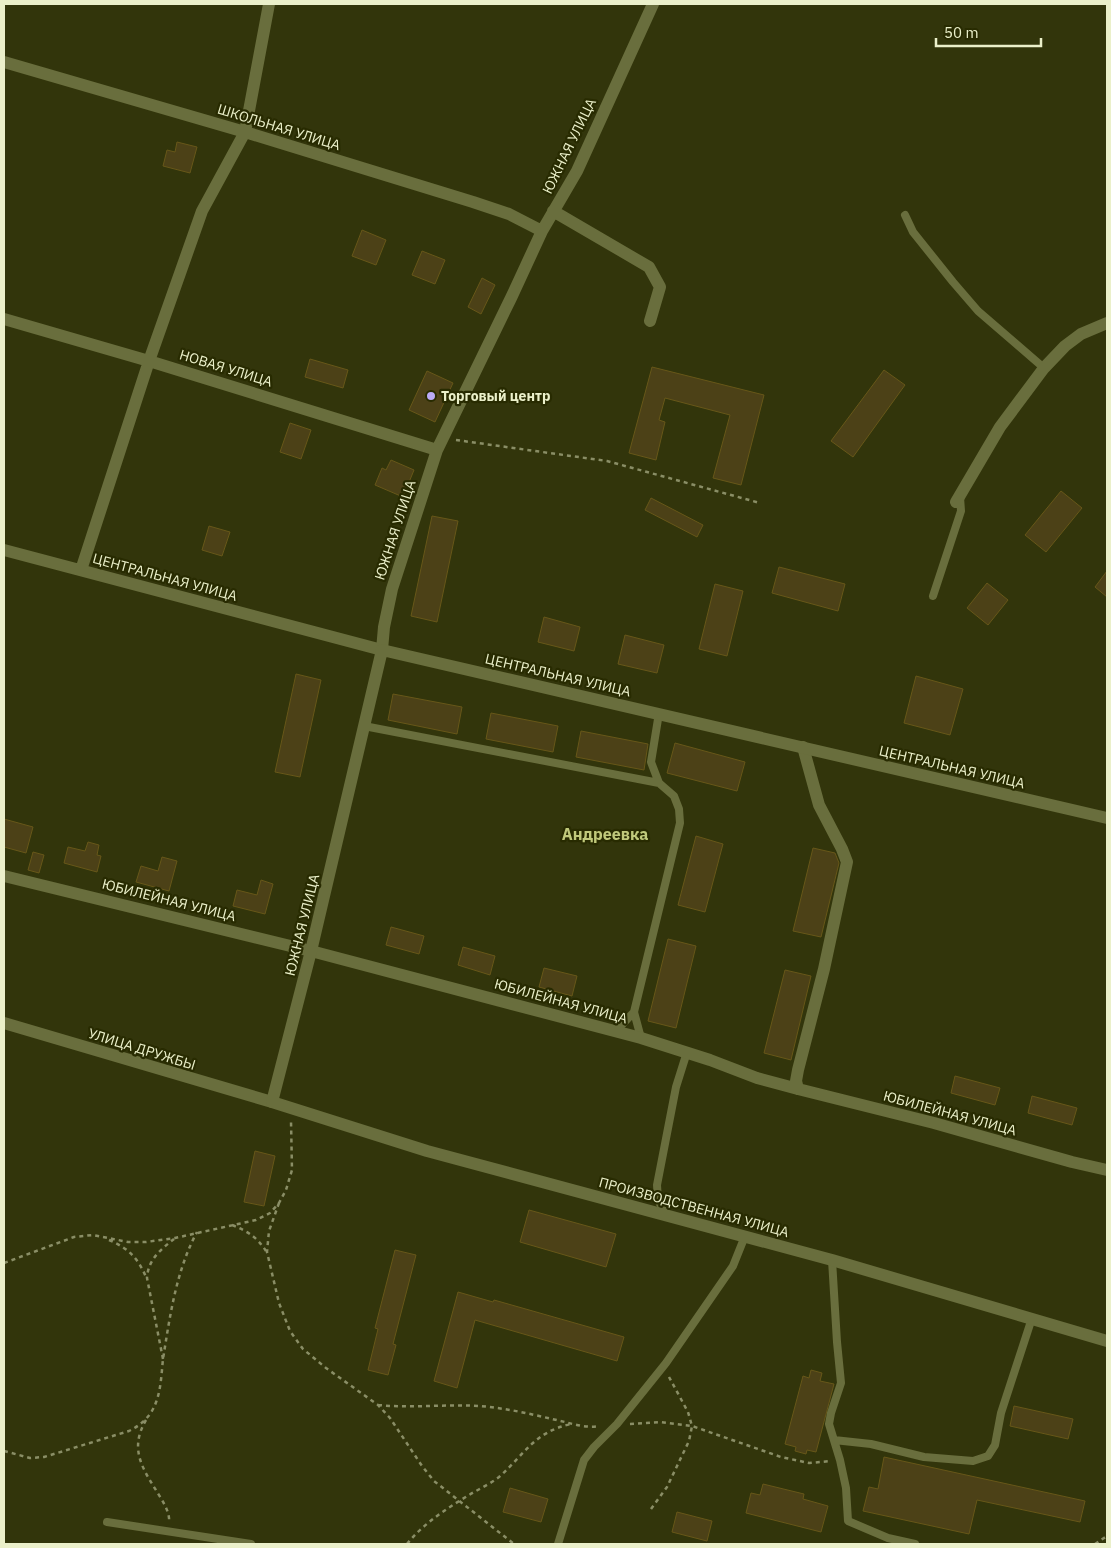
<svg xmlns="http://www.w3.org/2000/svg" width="1111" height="1548" viewBox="0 0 1111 1548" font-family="'IBM Plex Sans',sans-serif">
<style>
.building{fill:#4c4117;stroke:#675719}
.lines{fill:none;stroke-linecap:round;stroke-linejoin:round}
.path{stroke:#8a8e66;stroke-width:2.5;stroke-dasharray:4 4;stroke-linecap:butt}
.service{stroke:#696e3d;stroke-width:8}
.minor{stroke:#696e3d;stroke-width:12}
.tertiary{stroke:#696e3d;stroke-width:12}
.poi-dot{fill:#bbaaf6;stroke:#282b01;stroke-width:2}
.labels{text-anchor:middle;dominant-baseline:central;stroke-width:4.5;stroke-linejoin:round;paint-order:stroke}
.street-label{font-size:14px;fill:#ebf0ca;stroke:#282b01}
.poi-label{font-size:14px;font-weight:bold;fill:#ebf0ca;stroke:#282b01;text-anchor:start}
.quarter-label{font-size:16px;font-weight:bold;fill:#c0c97b;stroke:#282b01}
</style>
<rect width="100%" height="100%" fill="#32350b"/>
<!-- building -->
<path class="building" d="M177 142 197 147 190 173 163 166 167 150 175 152Z
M362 230 386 240 376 265 352 256Z
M422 251 445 260 435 284 412 275Z
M482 278 495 285 481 314 468 307Z
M310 359 348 370 343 388 305 377Z
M652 367 764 395 741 485 713 478 730 415 665 398 659 420 665 422 656 460 629 453Z
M884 370 905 385 853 457 831 441Z
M427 371 453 383 435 422 409 410Z
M290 423 311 430 301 459 280 452Z
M391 460 414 470 403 497 375 485 382 468 386 470Z
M1061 491 1082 508 1046 552 1025 535Z
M651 498 703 525 697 537 645 510Z
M432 516 458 521 437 622 411 616Z
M209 526 230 532 222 556 202 550Z
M779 567 845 584 838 611 772 593Z
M1107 571V597L1095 587Z
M987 583 1008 600 988 625 967 608Z
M715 584 743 591 727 656 699 649Z
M544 617 580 627 574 651 538 642Z
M625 635 664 645 657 673 618 664Z
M296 674 321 680 300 777 275 772Z
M916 676 963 689 950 735 904 723Z
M393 694 462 707 457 734 388 720Z
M491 713 558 726 553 752 486 739Z
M581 731 648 744 644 770 576 757Z
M675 743 745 762 737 791 667 773Z
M4 819 33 827 26 853 4 847Z
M696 836 723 844 705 912 678 905Z
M88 842 99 845 97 855 101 856 97 872 64 863 68 847 85 851Z
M813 848 835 853 839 863 821 937 793 931Z
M33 852 44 855 39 873 28 870Z
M162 857 177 861 169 891 136 882 141 866 158 871Z
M261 880 273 884 265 914 233 906 237 890 257 895Z
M391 927 424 936 419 954 386 945Z
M668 939 696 946 676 1028 648 1021Z
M463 947 495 956 490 975 458 965Z
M544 968 577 976 572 996 539 987Z
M785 970 811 976 791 1060 764 1053Z
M955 1076 1000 1088 995 1105 951 1093Z
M1032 1096 1077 1108 1072 1125 1028 1113Z
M255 1151 275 1156 264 1206 244 1202Z
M529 1210 616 1234 606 1267 520 1242Z
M395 1250 416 1255 393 1344 396 1345 388 1375 368 1370 378 1329 375 1328Z
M458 1292 493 1302 494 1300 624 1337 617 1361 475 1320 457 1388 434 1381Z
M811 1370 822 1373 820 1381 834 1384 816 1452 807 1450 806 1454 795 1451 796 1447 785 1444 803 1376 809 1378Z
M1014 1406 1073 1419 1068 1439 1010 1426Z
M884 1457 1085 1501 1080 1522 977 1500 969 1534 863 1511 869 1487 878 1489Z
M763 1484 804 1494 803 1499 828 1506 821 1532 746 1513 751 1493 760 1495Z
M510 1488 548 1499 541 1522 503 1512Z
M677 1512 712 1521 707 1541 672 1532Z"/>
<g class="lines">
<!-- path -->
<path class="path" d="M456 440 607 461 760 503
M279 1203 269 1231 267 1252 279 1303 290 1331 303 1349 326 1368 378 1405 390 1418 422 1466 434 1481 514 1544
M232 1225C247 1231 257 1237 266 1251
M109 1240C128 1248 138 1258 146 1277
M4 1263 74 1237 93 1235 128 1242H146L175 1238 256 1220 270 1213 279 1203 286 1190 292 1170 291 1121
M163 1359 147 1278C148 1260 160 1250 174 1239
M378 1405C418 1409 459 1402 497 1408 520 1411 543 1417 565 1422 576 1425 588 1428 599 1426
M146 1420C127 1452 146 1473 162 1500 166 1507 170 1515 169 1523
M630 1424 660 1422 692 1426 781 1457 809 1463 831 1461
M4 1451 30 1458 44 1457 129 1431C137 1427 144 1422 150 1414 161 1398 161 1378 163 1359 170 1316 176 1271 197 1232
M651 1509 667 1487 689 1441 692 1426 688 1412 669 1377
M407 1544C424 1523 446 1509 469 1495 479 1489 490 1484 499 1477 525 1454 534 1432 571 1424
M1095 1544 1107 1536"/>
<!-- service -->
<path class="service" d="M905 215 913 232 953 282 978 311 1044 368
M933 596 961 511 960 497
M364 726 659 783
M616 1031 634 1012
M641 1038 634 1012 680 823 679 809 674 796 659 783 651 762 659 713
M666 1216 658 1200 657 1185 676 1087 687 1052
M832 1260 837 1342 841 1383 831 1413 829 1424 840 1460 846 1488 848 1521 888 1538 915 1544
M834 1440 871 1444 924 1457 973 1461 988 1456 995 1445 1001 1413 1032 1318
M107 1522 251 1544
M558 1544 584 1460 594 1447 617 1424 666 1363 733 1266 745 1236"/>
<!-- minor -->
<path class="minor" d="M4 62 245 132 473 202 509 214 542 231
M553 211 649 267 660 287 650 321
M4 319 149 361 437 450
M956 502 1000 427 1044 368 1065 346 1081 334 1107 323
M4 550 382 650 384 627 392 589 437 450 511 298 542 231 577 171 653 4
M81 570 149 361 202 211 245 132 269 4
M4 876 311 951 641 1038 710 1060 757 1078 798 1089 934 1123 1072 1162 1107 1170
M4 1023 272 1102
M798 1089 796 1081 798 1070 824 969 847 862 842 849 819 805 803 747"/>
<!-- tertiary -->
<path class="tertiary" d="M1107 818 382 650 311 951 272 1102 427 1151 832 1260 1107 1341"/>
</g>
<!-- markers -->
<circle class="poi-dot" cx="431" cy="396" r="5"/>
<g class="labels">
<!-- street labels -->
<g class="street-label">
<text transform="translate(279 127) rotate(17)">ШКОЛЬНАЯ УЛИЦА</text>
<text transform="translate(569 146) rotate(-64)">ЮЖНАЯ УЛИЦА</text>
<text transform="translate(226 368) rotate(17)">НОВАЯ УЛИЦА</text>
<text transform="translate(395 530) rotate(-72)">ЮЖНАЯ УЛИЦА</text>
<text transform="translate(165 577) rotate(15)">ЦЕНТРАЛЬНАЯ УЛИЦА</text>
<text transform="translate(558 675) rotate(13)">ЦЕНТРАЛЬНАЯ УЛИЦА</text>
<text transform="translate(952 767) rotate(13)">ЦЕНТРАЛЬНАЯ УЛИЦА</text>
<text transform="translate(169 900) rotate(14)">ЮБИЛЕЙНАЯ УЛИЦА</text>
<text transform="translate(302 925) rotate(-76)">ЮЖНАЯ УЛИЦА</text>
<text transform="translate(561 1001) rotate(15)">ЮБИЛЕЙНАЯ УЛИЦА</text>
<text transform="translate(142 1049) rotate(17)">УЛИЦА ДРУЖБЫ</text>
<text transform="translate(950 1113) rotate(15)">ЮБИЛЕЙНАЯ УЛИЦА</text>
<text transform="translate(694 1207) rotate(15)">ПРОИЗВОДСТВЕННАЯ УЛИЦА</text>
</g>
<!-- poi labels -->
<g class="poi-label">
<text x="441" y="396">Торговый центр</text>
</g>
<!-- quarter labels -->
<g class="quarter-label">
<text x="605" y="834">Андреевка</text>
</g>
</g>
<!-- border -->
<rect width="1111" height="1548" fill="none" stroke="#ebf0ca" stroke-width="10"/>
<!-- scale -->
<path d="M936 38v8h105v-8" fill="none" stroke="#ebf0ca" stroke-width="2.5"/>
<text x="944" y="38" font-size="15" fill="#ebf0ca" stroke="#282b01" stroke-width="4" paint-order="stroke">50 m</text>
</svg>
